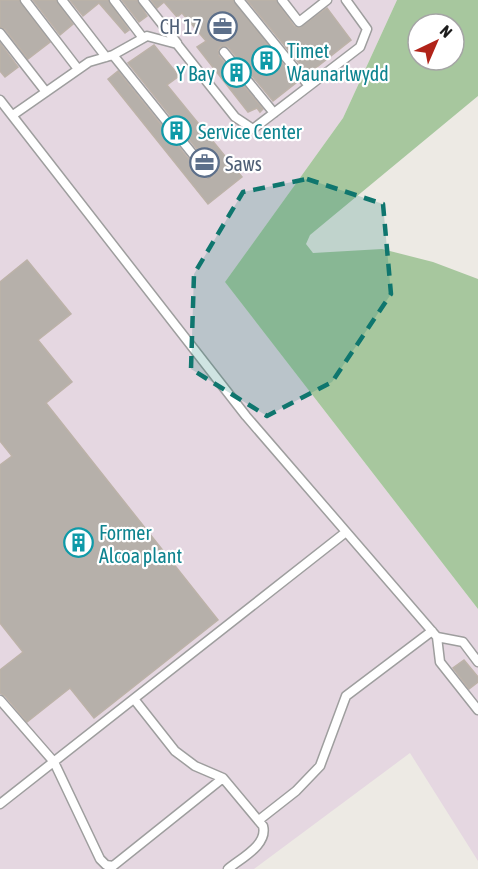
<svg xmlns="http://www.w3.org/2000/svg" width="478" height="869" viewBox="0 0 478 869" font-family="'Asap Condensed',sans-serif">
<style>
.industrial{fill:#e5d7e1}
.forest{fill:#a7c79e;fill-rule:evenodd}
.building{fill:#b6b0aa;stroke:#bcb2a8;stroke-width:1.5}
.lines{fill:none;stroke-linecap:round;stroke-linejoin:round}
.service-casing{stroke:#9e9e9e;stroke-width:11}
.service{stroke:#fff;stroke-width:8}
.marked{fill:#0f766e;fill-opacity:0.2;stroke:#0f766e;stroke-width:4.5;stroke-dasharray:12 8;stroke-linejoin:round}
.labels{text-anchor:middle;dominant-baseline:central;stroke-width:4.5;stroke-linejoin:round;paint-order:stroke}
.service-label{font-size:20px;fill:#4e5e75;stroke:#fff;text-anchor:end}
.culture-label{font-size:20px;fill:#0d838f;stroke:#fff;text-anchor:start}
</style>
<rect width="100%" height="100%" fill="#edeae4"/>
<!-- industrial -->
<path class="industrial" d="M0 0H397L343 118 225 282 478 609V861L410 753 254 869H0Z"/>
<!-- forest -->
<path class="forest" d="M397 0H478V96L310 235 306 244 313 253 382 249 433 262 478 279V609L225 282 343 118ZM418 24H454V60H418Z"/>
<!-- building -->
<path class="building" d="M0 0H19L50 42 28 59 5 29 0 27Z
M33 0H56L73 24 60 35Z
M70 0H108L129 30 125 33 99 3 83 16Z
M122 0H137L147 16 139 22Z
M151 0H233L297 82 273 101 229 48 226 46 220 47 218 50 219 56 263 109 260 112 257 108 248 112 197 47 206 41 182 13 177 17 164 2 157 8Z
M247 0H276L294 26 299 28 327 8 351 40 308 74Z
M0 43 18 67 5 77 0 71Z
M154 45 179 76 167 85 242 177 208 204 108 79 118 71 203 177 206 179 212 178 214 175 213 169 128 63Z
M27 260 71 314 38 340 72 382 46 403 218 620 94 718 70 688 27 722 5 696 0 693V670L23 652 0 623V465L12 456 0 441V282Z
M464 660 478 677V682L469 689 453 668Z"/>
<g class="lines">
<defs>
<path id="service" d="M25 0 78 69
M62 0 106 57
M114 0 143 38
M143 0 177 43
M239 0 309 86
M282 0 299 22 327 0
M0 33 46 92
M224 52 274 113
M113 55 208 173
M0 100 246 416 437 637
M13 115 89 62 113 55 147 36 177 44 235 117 253 129 360 47 367 29 346 0
M478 662 463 642 437 637 440 662 478 710
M134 699 175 751 195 766 223 778 263 826C268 845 241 858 228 869
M0 700 54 762 100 859 106 865 113 866 223 778
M0 804 346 532
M259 820 296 791 320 766 346 696 432 631"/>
</defs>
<!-- service casing -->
<use href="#service" class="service-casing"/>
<!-- service -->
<use href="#service" class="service"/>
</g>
<!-- marked area -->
<path class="marked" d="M307 179 383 204 391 294 332 382 267 416 191 369 194 274 243 192Z"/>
<!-- icons -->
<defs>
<symbol id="office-ring" viewBox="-11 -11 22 22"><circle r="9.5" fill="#fff" stroke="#5c6f8a" stroke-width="1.5"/><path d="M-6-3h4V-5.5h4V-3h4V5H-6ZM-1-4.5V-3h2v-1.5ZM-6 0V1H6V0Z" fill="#5c6f8a"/></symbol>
<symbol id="building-ring" viewBox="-11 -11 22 22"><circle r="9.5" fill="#fff" stroke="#0f9aa8" stroke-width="1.5"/><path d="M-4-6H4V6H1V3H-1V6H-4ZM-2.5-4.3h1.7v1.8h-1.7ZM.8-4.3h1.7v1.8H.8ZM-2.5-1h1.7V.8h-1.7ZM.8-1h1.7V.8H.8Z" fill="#0f9aa8"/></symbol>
</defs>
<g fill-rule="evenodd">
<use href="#office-ring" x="206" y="10" width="33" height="33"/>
<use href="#building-ring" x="250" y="44" width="33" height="33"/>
<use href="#building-ring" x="220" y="56" width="33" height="33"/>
<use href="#building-ring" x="160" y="114" width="33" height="33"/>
<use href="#office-ring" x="188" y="146" width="33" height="33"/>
<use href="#building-ring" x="62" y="526" width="33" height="33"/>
</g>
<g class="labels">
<!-- service labels -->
<g class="service-label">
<text x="202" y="26">CH 17</text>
<text x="225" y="163" text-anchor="start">Saws</text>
</g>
<!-- culture labels -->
<g class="culture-label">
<text x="287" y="50">Timet<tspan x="287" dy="23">Waunarlwydd</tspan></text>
<text x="215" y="73" text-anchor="end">Y Bay</text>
<text x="198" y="131">Service Center</text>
<text x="99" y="532">Former<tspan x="99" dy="23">Alcoa plant</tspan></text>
</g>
</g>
<!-- north arrow -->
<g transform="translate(436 42) rotate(44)"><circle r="28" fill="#ffffff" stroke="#a5a5a5" stroke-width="1.5"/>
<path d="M0-4.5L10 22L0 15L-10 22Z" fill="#b12319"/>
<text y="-9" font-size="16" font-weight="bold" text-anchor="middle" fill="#1d1d1d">N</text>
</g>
</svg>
